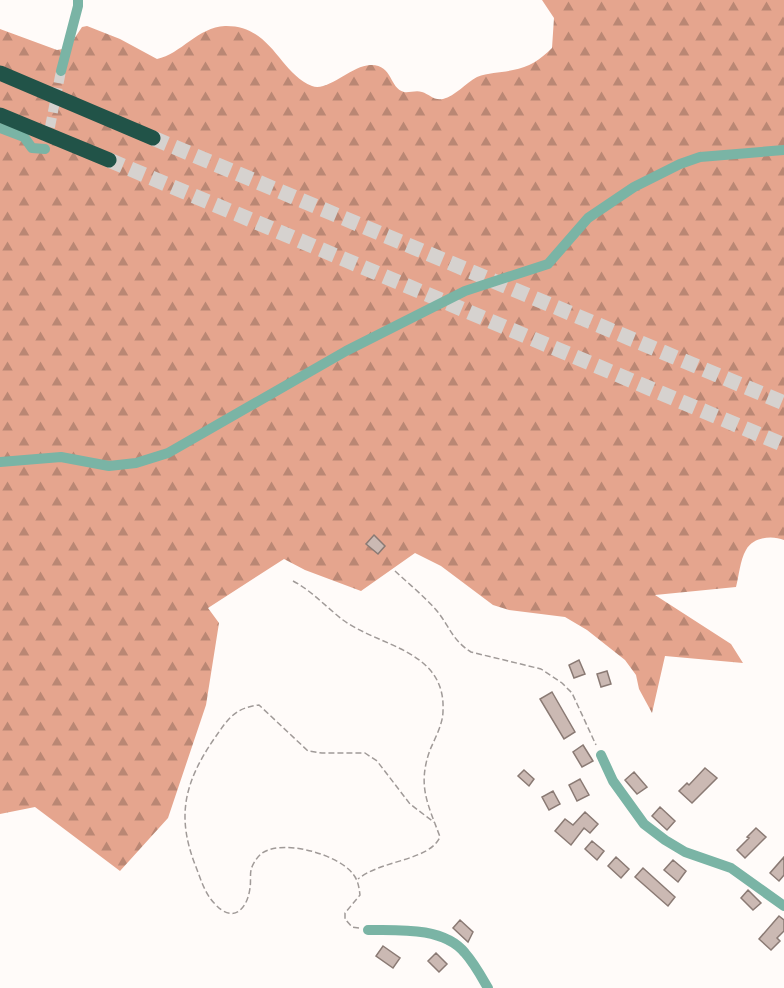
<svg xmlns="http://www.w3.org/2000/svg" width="784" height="988" viewBox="0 0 784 988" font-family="'IBM Plex Sans',sans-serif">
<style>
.forest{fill:url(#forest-firs)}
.building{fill:#cbb9b3;stroke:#8a7a74;stroke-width:1.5}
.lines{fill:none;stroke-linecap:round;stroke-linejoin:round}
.minor-tunnel{stroke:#d6d2cf;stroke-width:10;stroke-dasharray:10 5;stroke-linecap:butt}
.highway-tunnel{stroke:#d6d2cf;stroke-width:15;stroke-dasharray:15 8;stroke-linecap:butt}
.path{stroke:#a09a98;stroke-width:1.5;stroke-dasharray:6 3;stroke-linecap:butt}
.minor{stroke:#7ab4a5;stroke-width:10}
.highway{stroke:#215348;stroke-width:15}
</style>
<defs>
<pattern id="forest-firs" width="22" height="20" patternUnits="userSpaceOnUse" patternTransform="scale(1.5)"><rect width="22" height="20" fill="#e5a58e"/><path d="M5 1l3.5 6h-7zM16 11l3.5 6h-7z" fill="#ba8774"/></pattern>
</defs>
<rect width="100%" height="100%" fill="#fffbf9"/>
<!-- forest -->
<path class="forest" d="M542 0H784V540C772 535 753 537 746 550 740 560 739 576 736 587L655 595 731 644 743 663 665 656 652 713 639 689 636 675 625 660 587 630 565 617 509 610 493 605 441 566 415 553 361 591 305 570 284 559 208 608 219 623 206 705 168 818 120 871 35 807 0 814V29L57 50 68 48 82 27 87 26 120 39 157 59C181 54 198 27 225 26 272 25 279 73 312 86 328 92 351 66 370 65 393 64 389 88 404 92 409 93 416 90 422 92 429 94 434 101 443 99 455 96 466 83 477 77 489 72 501 73 513 70 529 67 540 60 552 48L554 18Z"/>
<!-- building -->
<path class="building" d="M374 535 385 546 378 554 366 544Z
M579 660 585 674 574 678 569 665Z
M607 671 611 684 601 687 597 674Z
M552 692 575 732 564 739 540 699Z
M583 745 593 761 582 767 573 752Z
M705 768 717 778 692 803 679 791 687 783 689 785Z
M524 770 534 779 529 786 518 776Z
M634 772 647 787 637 794 625 780Z
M580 779 589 795 577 801 569 785Z
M553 791 560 804 549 810 542 797Z
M660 807 675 821 667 830 652 816Z
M585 812 598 824 590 833 584 828 571 845 555 831 565 819 573 825Z
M756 828 766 837 745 858 737 850 749 838 747 837Z
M592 841 604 851 597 860 585 849Z
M616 857 629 869 621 878 608 866Z
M784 857V875L779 881 770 873Z
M673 860 686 871 678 882 664 870Z
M643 868 675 897 668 906 635 877Z
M748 890 761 903 753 910 741 898Z
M779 916 784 920V931L777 938 780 941 771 950 759 939Z
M460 920 473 932 468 942 453 928Z
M383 946 400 958 393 968 376 956Z
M436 953 447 964 439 972 428 961Z"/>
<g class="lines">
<!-- minor-tunnel -->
<path class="minor-tunnel" d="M47 142 61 71"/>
<!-- highway-tunnel -->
<path class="highway-tunnel" d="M153 138 784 403
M109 160 784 445"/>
<!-- path -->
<path class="path" d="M395 571C409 584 425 597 437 611 450 627 452 640 471 652L541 669 562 683 572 693 596 745
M293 581C312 591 326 607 343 620 380 647 446 650 443 711 443 724 435 738 430 750 417 786 428 804 440 837 429 861 381 860 358 879
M359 928 352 927 345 919V913L360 895C359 887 358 880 353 874 338 854 281 838 261 854 257 857 252 865 251 870 250 875 251 882 250 888 247 911 232 923 215 904 205 894 201 880 196 867 176 817 184 783 214 739 228 719 234 708 259 705L308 751 322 753H365L377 761 410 804 435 823"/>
<!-- minor -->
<path class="minor" d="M61 71 78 6V0
M0 128 24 137 32 148 45 149
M0 462 61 457 109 466 136 463 168 453 346 351 465 291 548 264 588 218 634 187 680 164 700 157 784 150
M601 755 613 781 644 824 665 840 685 852 731 868 784 906
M368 930C399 930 444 927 465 953 474 963 481 976 488 988"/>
<!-- highway -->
<path class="highway" d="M0 73 153 138
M0 115 109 160"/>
</g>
</svg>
